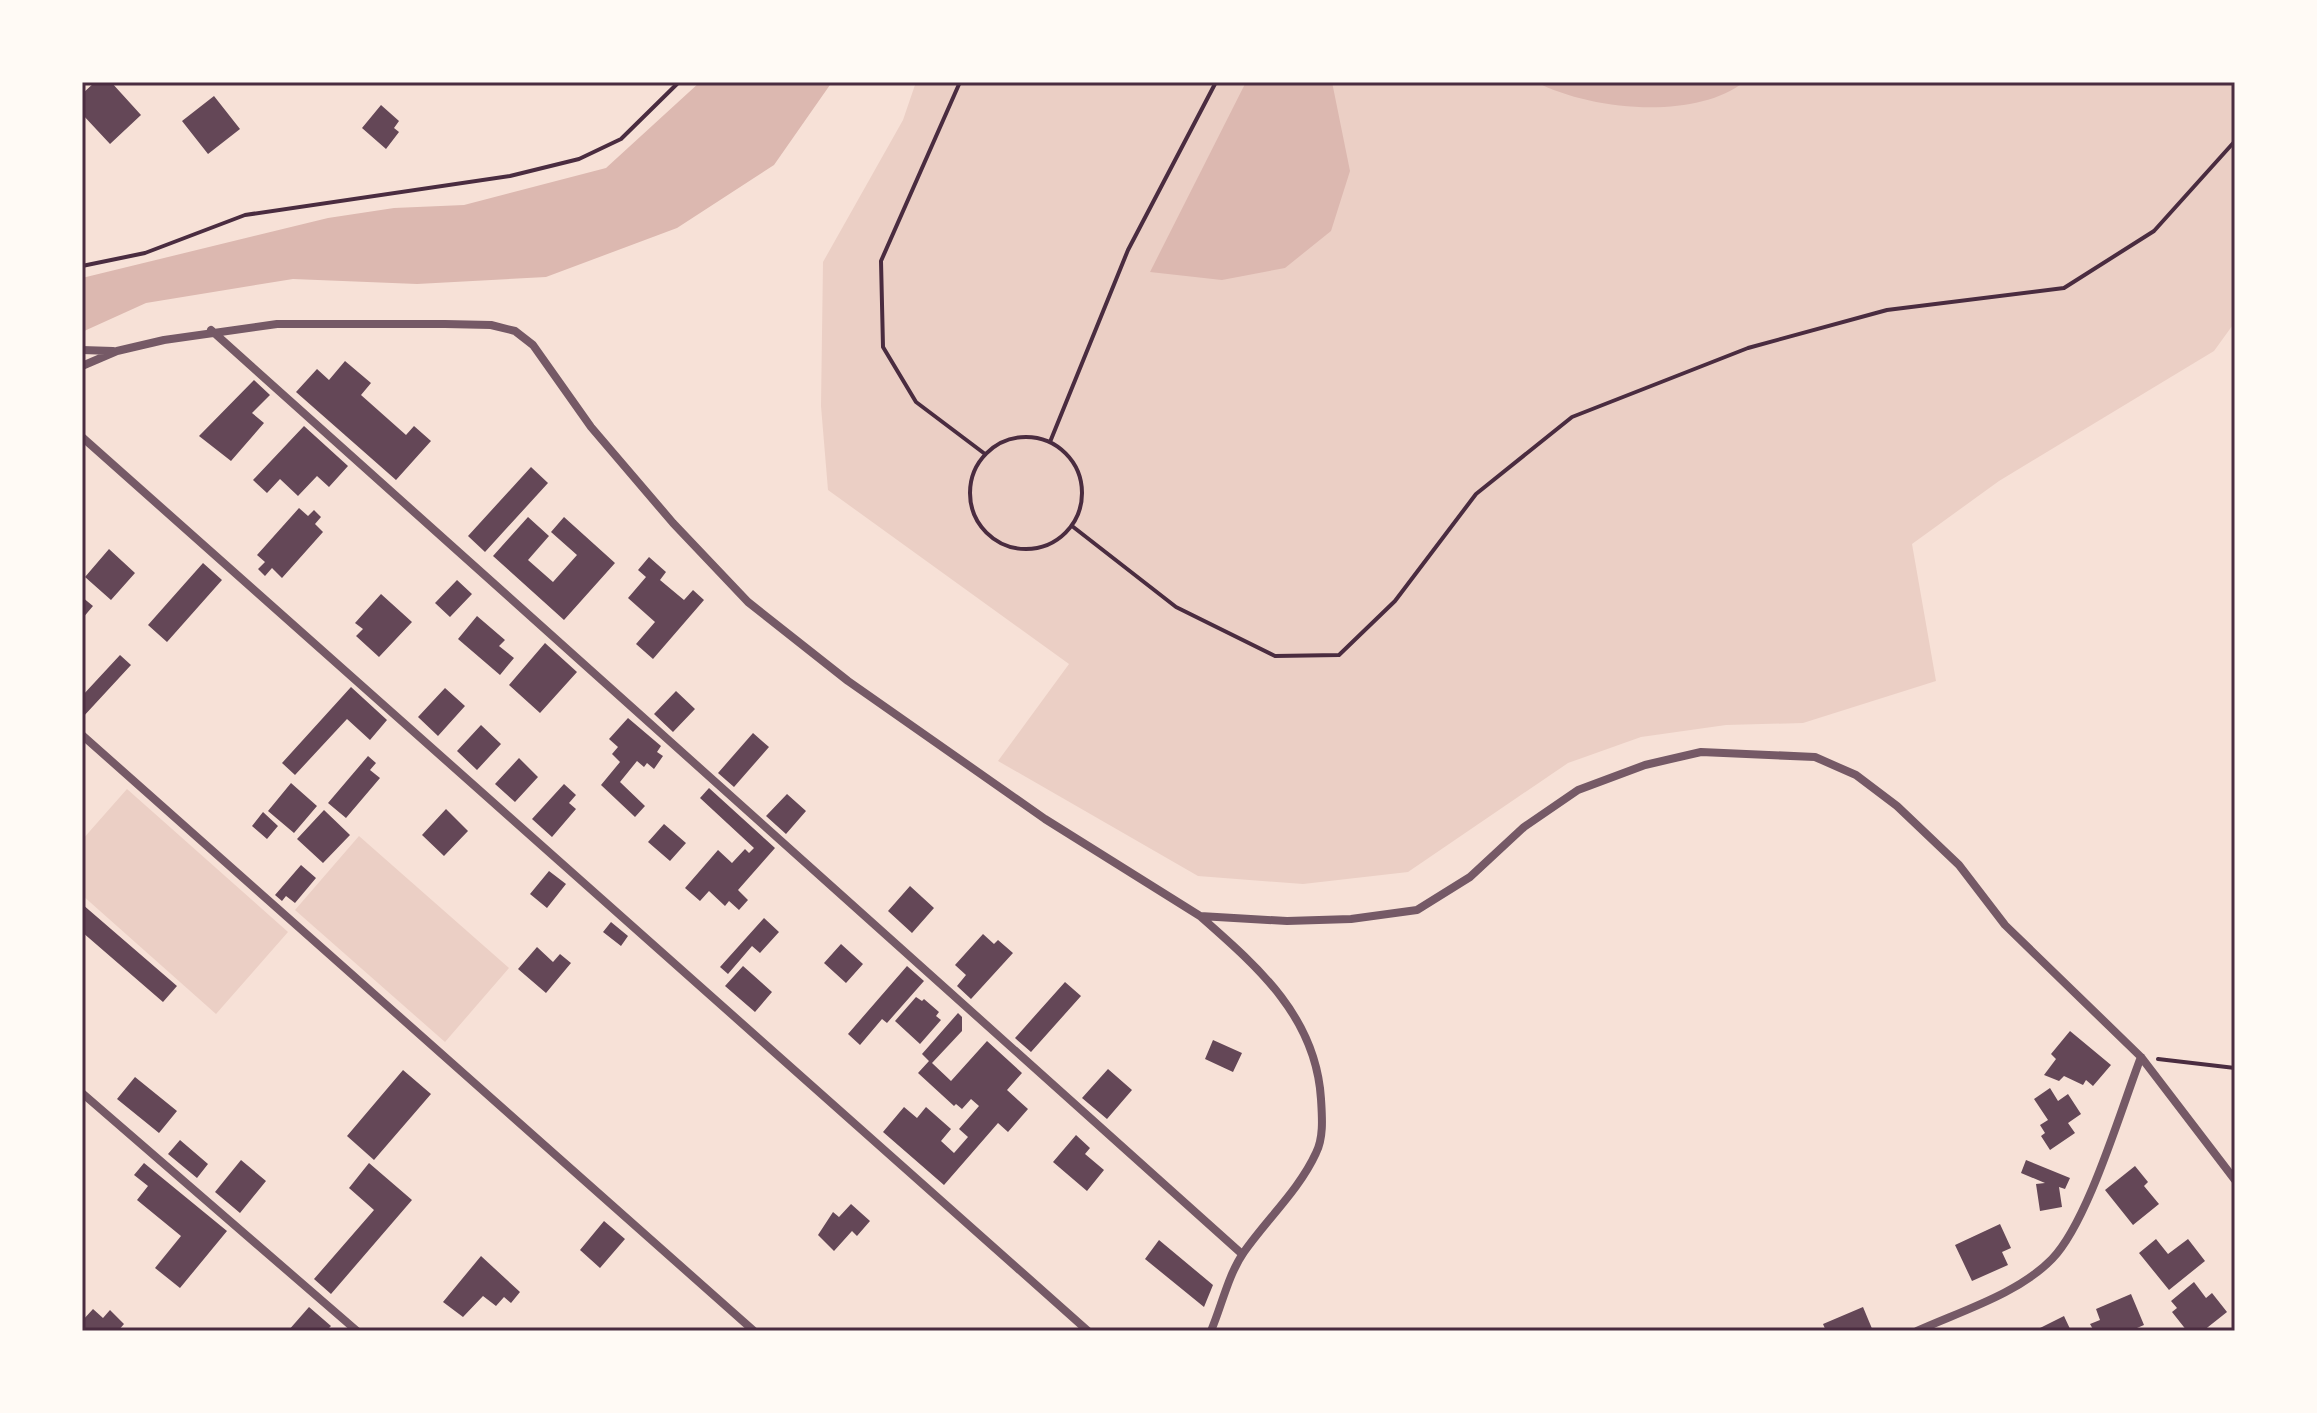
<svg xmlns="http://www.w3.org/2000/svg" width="2317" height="1413" viewBox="0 0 2317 1413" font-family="Manrope,sans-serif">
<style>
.green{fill:#ebcfc5}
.water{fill:#dcb8b0}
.building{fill:#644757}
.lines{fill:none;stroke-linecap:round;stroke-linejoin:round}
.path{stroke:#4a2c40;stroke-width:4}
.minor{stroke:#755966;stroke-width:8}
.neatline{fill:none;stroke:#4a2c40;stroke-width:3}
</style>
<rect width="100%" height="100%" fill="#f7e1d7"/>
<!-- green -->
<path class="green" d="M916 82H2235V322L2214 351 1999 481 1912 544 1936 681 1803 723 1726 725 1641 737 1568 763 1408 872 1303 884 1198 876 998 761 1069 664 828 490 821 406 823 262 903 120Z
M127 789 288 932 216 1014 82 895V840Z
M359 836 509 968 445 1042 295 910Z"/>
<!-- water -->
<path class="water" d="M700 82H832L774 165 677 228 546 277 417 284 293 279 146 303 82 332V278L328 218 394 208 464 205 606 168Z
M1246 82H1332L1350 171 1331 231 1285 268 1222 280 1150 272Z
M1536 82H1744C1694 121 1590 110 1536 82Z"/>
<!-- building -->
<path class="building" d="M95 82H111L141 115 110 144 82 114V94Z
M214 96 240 129 208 154 182 121Z
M381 105 399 121 394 128 399 132 386 149 362 128Z
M345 361 371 383 361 395 406 435 414 426 431 441 396 480 296 392 317 369 329 380Z
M254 380 270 395 252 413 264 423 231 461 199 436Z
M304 426 348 466 329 487 317 476 298 496 280 479 267 493 253 480Z
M531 467 548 483 485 552 468 536Z
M299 508 308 516 314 510 321 517 315 524 323 532 282 578 272 568 265 576 258 569 265 562 257 555Z
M528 517 549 536 528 560 553 582 577 555 551 532 564 517 615 563 564 620 493 556Z
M109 549 135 573 111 600 85 577Z
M649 557 666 572 660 580 684 600 693 590 704 600 653 659 636 644 655 622 628 598 646 577 638 570Z
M203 563 222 580 167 642 148 625Z
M457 580 472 594 450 617 435 603Z
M381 594 412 622 379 657 356 636 363 629 355 623Z
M82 597 93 606 82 619Z
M477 616 505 640 499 646 514 658 500 675 458 639Z
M545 643 577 672 540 713 509 685Z
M120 655 131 665 82 718V696Z
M351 687 387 720 370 740 347 719 295 775 282 763Z
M445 688 465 706 438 736 418 717Z
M676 691 695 709 673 732 654 714Z
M628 718 661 746 657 752 663 756 654 769 647 763 644 767 637 761 620 782 645 806 635 817 601 785 620 762 612 754 618 747 609 739Z
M481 725 501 744 477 770 457 751Z
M753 733 769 747 734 787 718 773Z
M368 756 376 763 370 770 380 778 346 818 328 803Z
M519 758 538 777 515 802 495 784Z
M291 783 317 806 294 833 268 811Z
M564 784 576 795 569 803 576 809 552 837 532 819Z
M709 788 775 848 738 890 748 900 739 910 729 901 725 906 709 891 700 901 685 888 718 850 732 863 745 849 749 853 754 848 700 798Z
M787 794 806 811 786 834 766 816Z
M446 809 468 831 444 856 422 835Z
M324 810 350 835 323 863 297 839Z
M263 812 278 826 267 839 252 826Z
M664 824 686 843 670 861 648 842Z
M301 865 316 878 295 903 286 896 282 901 275 895Z
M549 871 566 884 547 908 530 894Z
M910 886 934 908 912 933 888 911Z
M82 904 177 986 163 1002 82 932Z
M764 918 779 932 760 953 752 946 728 974 720 967Z
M611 922 628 936 621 946 603 932Z
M983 934 994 944 998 940 1013 953 971 999 957 986 966 975 955 965Z
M841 944 863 964 846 983 824 963Z
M537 947 553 962 560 954 571 963 546 993 518 969Z
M743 966 772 992 755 1012 725 986Z
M907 966 924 981 887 1023 882 1019 860 1045 848 1034Z
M1065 982 1081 996 1031 1052 1015 1038Z
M916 997 922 1001 924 999 939 1012 936 1016 941 1020 920 1044 895 1021Z
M958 1013 962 1017V1031L932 1063 951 1081 987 1041 1022 1073 1007 1090 1028 1109 1008 1132 998 1123 944 1185 883 1132 904 1107 917 1118 926 1107 951 1129 941 1141 954 1153 968 1137 959 1129 979 1106 971 1099 962 1109 956 1104 954 1106 918 1073 929 1061 922 1054Z
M2070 1031 2111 1065 2093 1086 2086 1080 2083 1085 2064 1076 2059 1081 2044 1075 2056 1059 2051 1054Z
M1213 1040 1242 1053 1233 1072 1205 1059Z
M1108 1069 1132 1090 1107 1119 1082 1098Z
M403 1070 431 1094 374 1160 347 1136Z
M135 1077 177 1111 159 1133 117 1099Z
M2050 1088 2058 1101 2068 1094 2081 1114 2068 1123 2075 1133 2050 1150 2041 1136 2045 1133 2040 1125 2048 1120 2034 1099Z
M1076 1135 1090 1148 1085 1154 1104 1170 1087 1191 1053 1162Z
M180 1140 208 1164 197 1178 168 1154Z
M241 1160 266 1181 240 1213 215 1192Z
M2026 1160 2070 1178 2065 1189 2059 1187 2062 1207 2040 1211 2036 1184 2045 1183 2021 1173Z
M144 1163 227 1231 180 1288 155 1268 181 1236 137 1200 148 1186 134 1175Z
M369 1163 412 1200 331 1294 314 1279 374 1210 349 1188Z
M2135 1166 2148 1182 2144 1186 2159 1204 2133 1225 2105 1190Z
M851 1204 870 1221 857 1236 852 1231 834 1251 818 1235 833 1212 839 1217Z
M604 1221 625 1239 600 1268 580 1250Z
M2000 1224 2011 1248 2002 1252 2008 1265 1972 1281 1955 1245Z
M2156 1239 2168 1254 2188 1239 2205 1261 2169 1290 2139 1253Z
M1159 1240 1213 1285 1204 1307 1145 1259Z
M481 1256 520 1292 511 1303 504 1297 496 1306 483 1296 463 1317 443 1302Z
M2194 1282 2206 1298 2212 1293 2227 1312 2203 1331H2187L2172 1312 2177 1308 2171 1301Z
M2131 1294 2144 1325 2130 1331H2094L2090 1324 2100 1320 2096 1309Z
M309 1307 331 1326 326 1331H288Z
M1863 1307 1873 1331H1826L1823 1324Z
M93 1309 103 1318 110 1310 124 1324 118 1331H82V1321Z
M2064 1316 2071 1331H2034Z"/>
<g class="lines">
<!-- path -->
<path class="path" d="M960 82 881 261 883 347 916 402 985 454
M82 266 145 253 245 215 510 176 579 159 621 139 679 82
M970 493a56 56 0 1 1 112 0a56 56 0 1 1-112 0Z
M1050 442 1128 250 1216 82
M1072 526 1176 607 1275 656 1339 655 1395 601 1476 494 1572 417 1748 348 1887 310 2064 288 2154 231 2235 141
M2158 1059 2235 1068"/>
<!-- minor -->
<path class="minor" d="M211 330 1242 1254
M82 350 113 351
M82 366 117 351 164 340 277 324H445L491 325 515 331 533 345 591 427 673 523 748 602 848 681 1045 819 1200 916 1287 921 1351 919 1417 910 1470 877 1524 827 1578 790 1645 765 1701 752 1815 757 1856 775 1897 806 1959 865 2005 925 2141 1057 2235 1180
M82 437 1088 1331
M82 735 754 1331
M1200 916C1258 967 1316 1017 1321 1099 1322 1116 1324 1137 1316 1153 1299 1190 1267 1219 1244 1252 1228 1275 1222 1305 1211 1331
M82 1093 357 1331
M1917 1331C1961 1311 2018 1294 2052 1259 2088 1222 2121 1109 2141 1057"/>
</g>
<!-- border -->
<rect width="2317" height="1413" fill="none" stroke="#fffaf5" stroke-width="168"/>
<rect x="84" y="84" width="2149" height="1245" class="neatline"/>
</svg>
